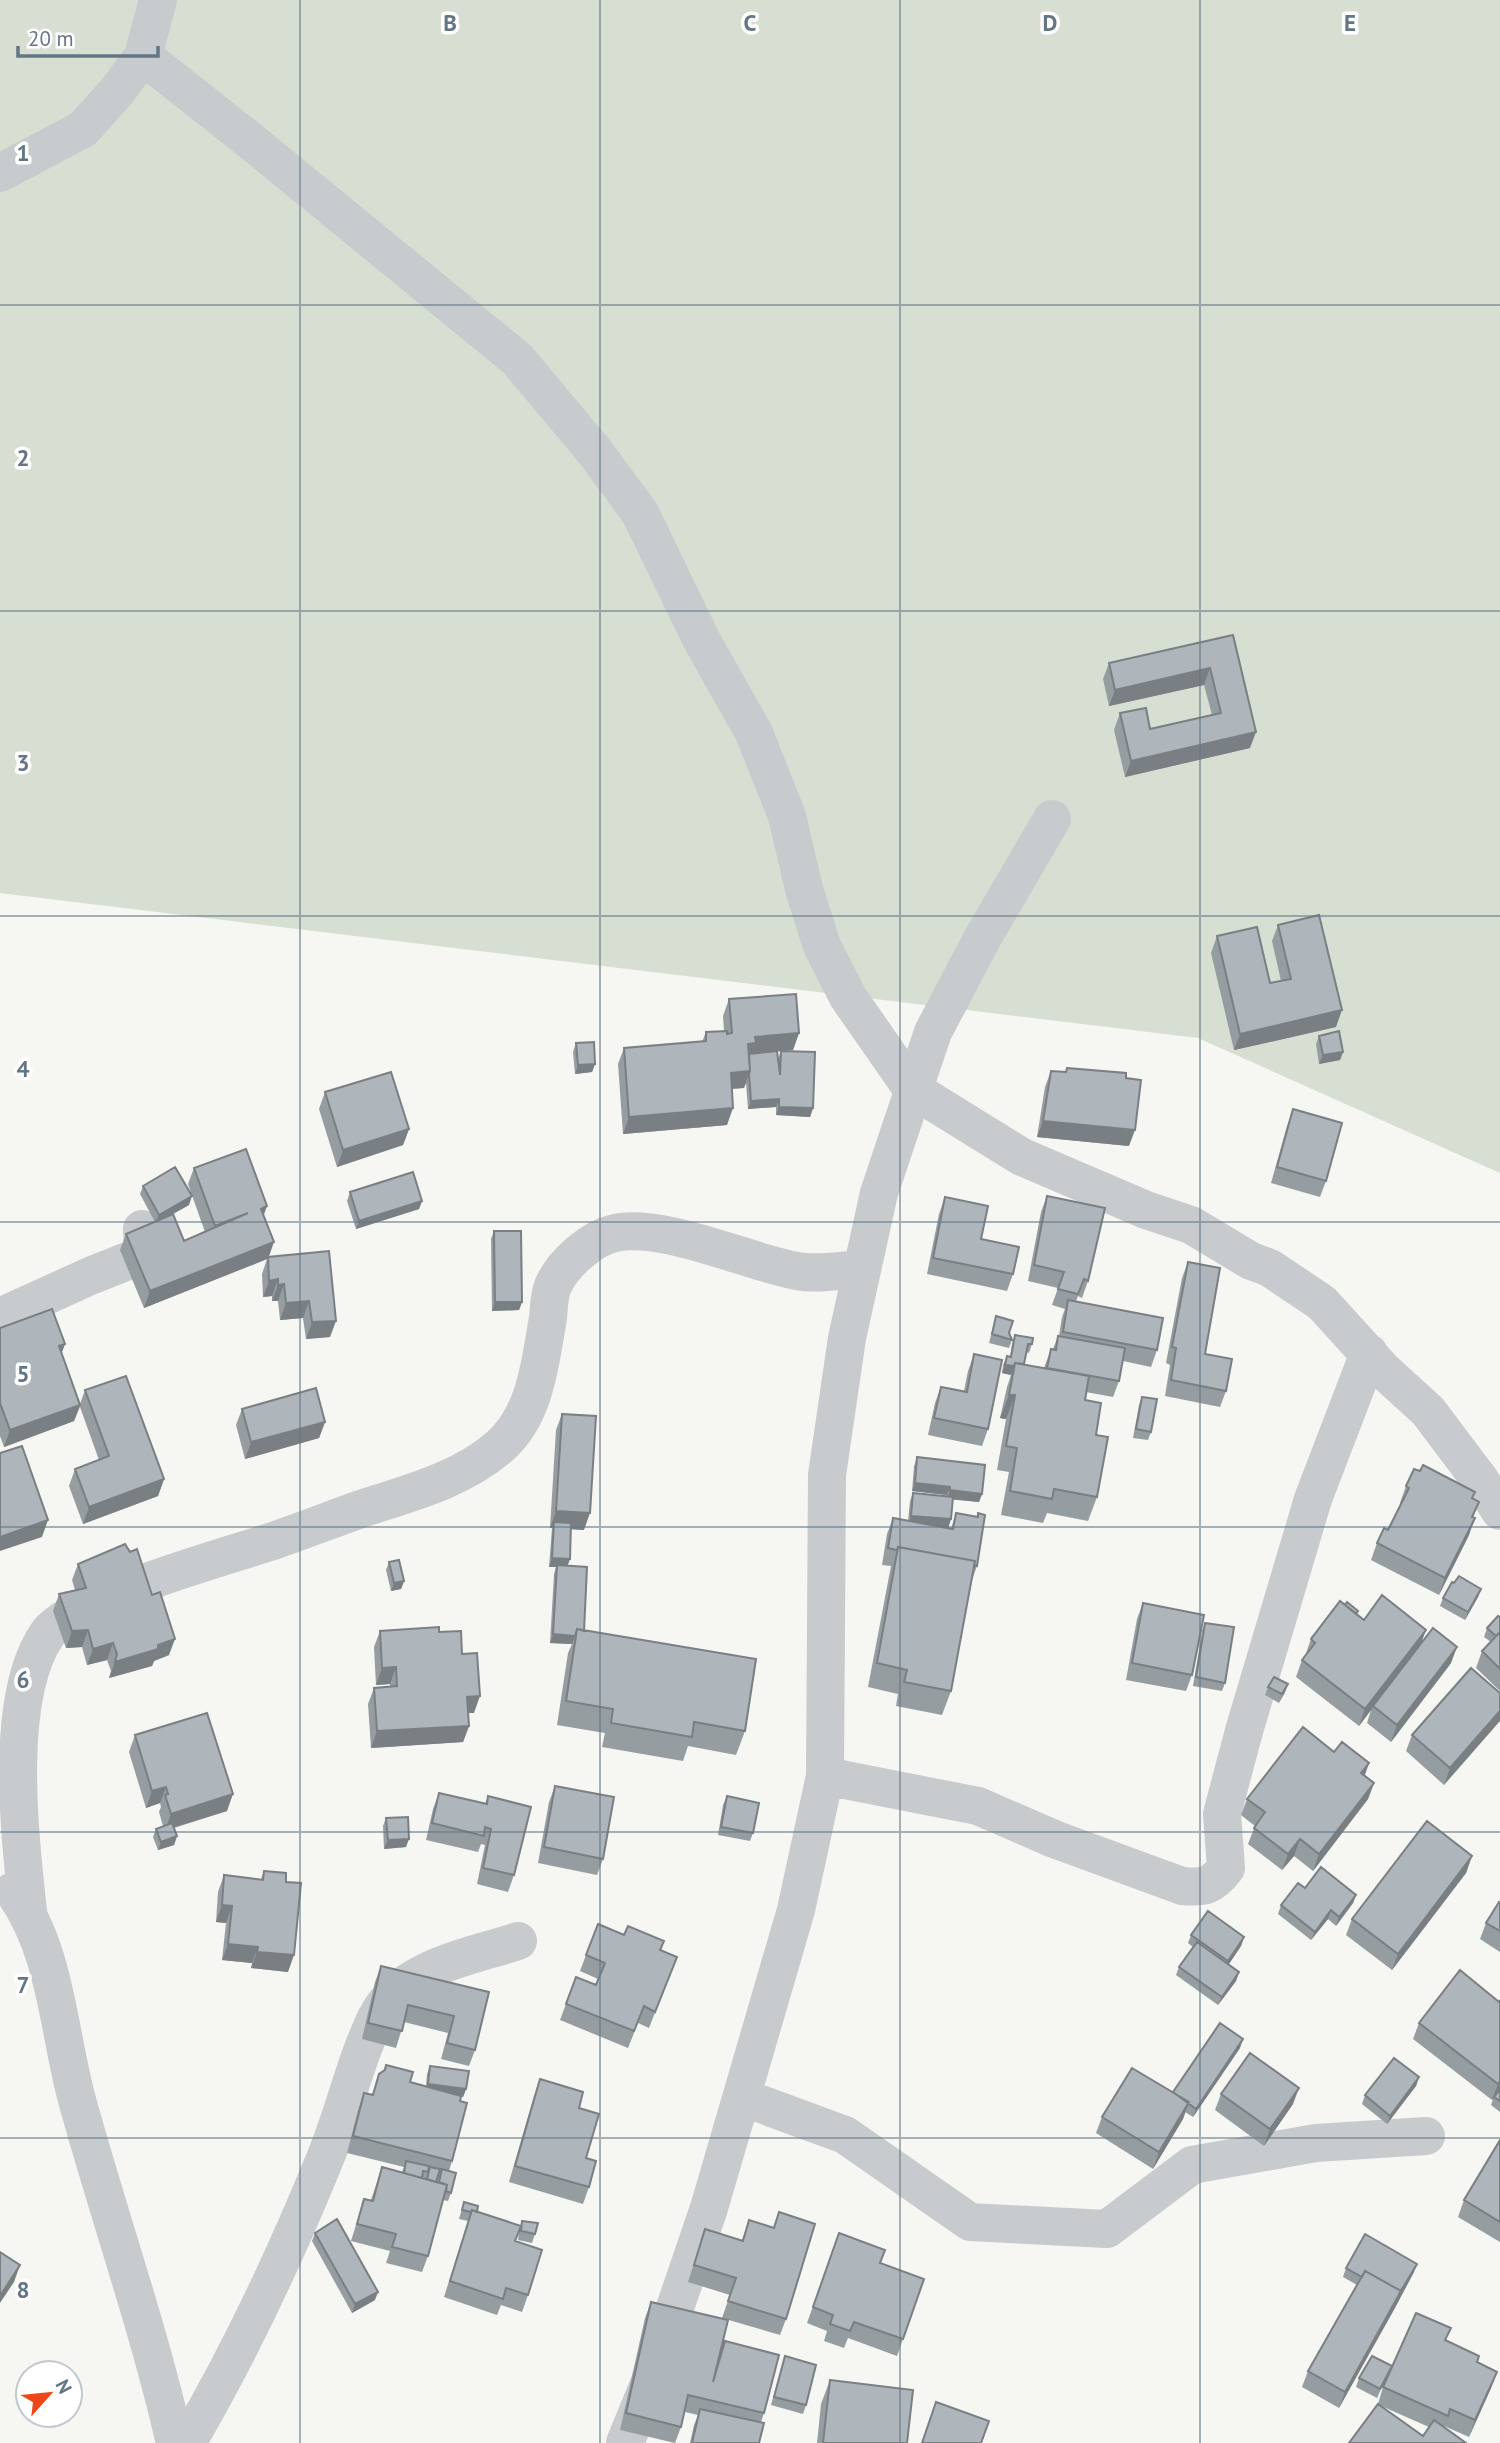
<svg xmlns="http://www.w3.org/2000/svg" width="1500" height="2443" viewBox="0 0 1500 2443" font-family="'PT Sans',sans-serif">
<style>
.green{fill:#d7ded2}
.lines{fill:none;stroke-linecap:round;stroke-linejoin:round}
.street{stroke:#c8cbce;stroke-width:38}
.wall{fill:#969da1;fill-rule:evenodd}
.shaded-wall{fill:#7a7f83}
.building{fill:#aeb6bb;stroke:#7a7f83;stroke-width:2}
.grid{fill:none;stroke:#637685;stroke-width:2;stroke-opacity:0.55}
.grid-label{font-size:23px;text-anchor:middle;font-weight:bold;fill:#637685;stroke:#fff;stroke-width:7;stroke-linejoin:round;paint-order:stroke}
</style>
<rect width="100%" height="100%" fill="#f6f6f2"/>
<!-- green -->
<path class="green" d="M0 0H1500V1173L1198 1038 0 893Z"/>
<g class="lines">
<!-- street -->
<path class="street" d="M143 56 247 138 517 359 595 452 640 513 701 639 754 733 787 816 804 889 822 946 848 997 912 1089 1022 1157 1146 1210 1191 1225 1251 1261 1270 1268 1322 1303 1383 1370 1428 1411 1480 1480 1500 1511
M0 173 83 129 118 90 143 56 158 0
M0 1317 90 1276 143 1255 142 1229
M825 1776 978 1806 1054 1839 1182 1886C1205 1888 1212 1886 1226 1868L1222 1814 1244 1731 1313 1499 1369 1353
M13 1891C58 1953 58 2035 79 2107 110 2219 149 2329 175 2443
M28 1911C20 1837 3 1696 48 1633 72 1599 227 1556 273 1541 302 1531 330 1520 358 1510 406 1494 460 1481 499 1447 536 1415 540 1363 548 1318 549 1308 549 1295 553 1286 563 1263 592 1238 615 1233 661 1222 748 1262 797 1271 817 1275 841 1270 862 1269
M742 2097 845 2135 970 2222 1107 2229 1192 2165 1316 2143 1426 2136
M187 2443C239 2354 283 2261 322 2166 339 2127 349 2085 364 2046 371 2029 377 2012 389 1999 420 1964 476 1955 518 1941
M625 2443 649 2384 709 2208 796 1910 825 1776 827 1475 847 1338 879 1193 933 1032 983 937 1052 819"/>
</g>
<!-- wall -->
<path class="wall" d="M1233 635 1250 748 1125 777 1114 730 1120 713 1150 729 1212 715 1204 685 1109 706 1103 679 1109 663Z
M1278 925 1336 1027 1234 1050 1211 953 1217 936 1270 983 1281 981 1272 941Z
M729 999 799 1033 793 1050 782 1051 813 1108 810 1117 776 1115V1107L748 1109 746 1083 744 1088 732 1089 727 1125 623 1134 618 1064 624 1048 702 1042 706 1032 724 1031 723 1016ZM777 1051H781L778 1059Z
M1319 1036 1343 1052 1340 1060 1319 1064 1316 1044Z
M576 1043 595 1064 592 1072 575 1074 573 1052Z
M1067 1068 1126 1078 1129 1146 1037 1137 1045 1087 1051 1071 1065 1072Z
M325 1092 409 1129 403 1145 337 1167 319 1109Z
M1293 1109 1326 1181 1320 1197 1271 1183 1287 1126Z
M194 1168 264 1216 269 1257 329 1251 330 1337 306 1339 303 1318 280 1320 278 1301H272V1296L263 1297 262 1274 267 1259 144 1308 120 1250 126 1234 155 1222 140 1194 143 1186 189 1205 170 1216 184 1241 205 1232 188 1184Z
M350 1192 422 1201 419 1209 356 1229 347 1201Z
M1047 1196 1088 1281 1082 1298 1078 1296 1076 1301 1157 1350 1151 1367 1123 1361 1119 1381 1113 1397 1086 1392 1085 1400 1096 1435 1097 1497 1088 1521 1047 1513 1043 1523 1001 1515 1009 1472 997 1470 1006 1419 1000 1418 1007 1387 1011 1375 1002 1373 1003 1365 1007 1356 1010 1357 1012 1344 1015 1335 1032 1344 1029 1353 1026 1352 1024 1364 1044 1368 1051 1349H1053L1058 1336H1059L1062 1317 1065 1309 1052 1305 1058 1288 1028 1281 1041 1212Z
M945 1197 1013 1274 1007 1291 927 1274 939 1214Z
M494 1231 522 1302 519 1310 492 1311 491 1239Z
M1188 1262 1205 1354 1226 1391 1220 1407 1165 1396 1170 1365 1166 1363 1182 1278Z
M996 1316 1012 1340 1009 1348 989 1343Z
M0 1328 65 1344 61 1354 80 1404 85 1390 164 1479 158 1496 83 1524 69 1486 75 1469 99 1460 80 1407 74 1421 4 1447 0 1436Z
M974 1354 988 1429 982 1446 928 1435 935 1403 941 1387 964 1391 968 1371Z
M1142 1397 1151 1432 1148 1440 1133 1438 1139 1405Z
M242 1409 325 1422 319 1438 245 1459 236 1425Z
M562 1414 584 1530 571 1529 570 1559 567 1566 584 1631 745 1731 736 1755 688 1746 683 1761 602 1747 605 1733 557 1725 568 1653 572 1644 550 1643 554 1574 556 1567H549L552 1528H550L556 1430Z
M917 1457 982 1494 979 1502 953 1499 951 1519 948 1528 951 1529 956 1513 976 1517 978 1513 977 1566 972 1580 951 1691 942 1715 896 1706 898 1694 868 1687 891 1566 882 1565 887 1534 893 1518 908 1521 910 1501 913 1493 947 1496V1495L912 1491 914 1466Z
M1406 1486 1472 1498 1479 1502 1473 1517 1469 1535 1439 1595 1371 1560 1377 1543 1388 1530 1401 1503H1400Z
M389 1562 404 1581 401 1589 391 1591 386 1570Z
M78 1564 169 1655 154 1661 152 1666 109 1678 111 1671 107 1660 87 1665 82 1647 66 1648 53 1611 59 1594 75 1590 72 1580Z
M1481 1589 1478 1597 1465 1620 1440 1606 1443 1598Z
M1143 1603 1192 1675 1186 1691 1126 1680 1137 1619Z
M1345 1605 1358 1611 1356 1615 1364 1620 1426 1630 1420 1645 1451 1663 1391 1742 1367 1723 1371 1710 1359 1726 1296 1677 1302 1660 1305 1656 1311 1639Z
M1500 1617V1691L1476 1668 1482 1651 1491 1642 1484 1637 1487 1628Z
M1205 1623 1225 1683 1222 1691 1193 1686 1202 1631Z
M380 1631 439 1632 462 1654 474 1713H468L469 1726 463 1742 371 1748 368 1704 374 1688 390 1687V1684L376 1685 374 1647Z
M1288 1684 1285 1693 1279 1703 1265 1695 1268 1687Z
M1500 1693 1444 1785 1406 1751 1412 1735Z
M135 1735 227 1811 174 1828 177 1836 174 1845 158 1850 153 1837 156 1829 163 1826 159 1812 161 1807 160 1803 146 1808 129 1752Z
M1334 1752 1369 1763 1365 1775 1374 1783 1368 1799 1313 1871 1294 1856 1282 1870 1248 1844 1255 1826 1241 1815 1247 1799Z
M555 1786 603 1859 597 1875 538 1863 549 1802Z
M439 1793 485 1804 488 1796 514 1875 508 1892 477 1884 485 1845 481 1844 478 1852 426 1840 433 1809Z
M727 1796 753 1833 750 1841 718 1835 723 1805Z
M386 1818 406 1847 384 1849 383 1826Z
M1472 1856 1466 1873 1392 1970 1346 1935 1352 1919Z
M264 1871 286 1882 288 1972 251 1968 252 1963 222 1960 226 1923 216 1922 218 1892 224 1875 261 1879Z
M1305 1888 1356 1895 1353 1903 1336 1926 1328 1919 1311 1940 1278 1914 1281 1905Z
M1500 1903V1952L1480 1939 1486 1923Z
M624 1935 664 1941 661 1950 677 1957 649 2028 638 2023 628 2048 560 2020 566 2004 596 1985 598 1979 580 1971 586 1955Z
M1191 1935 1244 1937 1241 1946 1228 1965 1239 1972 1236 1981 1218 2005 1176 1975 1179 1967 1193 1947 1188 1943Z
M381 1966 489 1992 475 2050 469 2066 441 2059 448 2033 404 2022 396 2048 362 2039 375 1982Z
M1500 2000V2112L1491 2105 1493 2099 1492 2100 1413 2039 1419 2023 1499 2002Z
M1240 2048 1193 2117 1185 2112 1183 2119 1153 2169 1096 2133 1102 2117 1173 2093Z
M386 2065 410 2082 426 2086 427 2074 430 2066 466 2089 463 2097H461L460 2101 452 2161 449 2171 451 2193 448 2201 443 2200 428 2256 422 2272 386 2263 390 2251 351 2241 364 2199 371 2200 382 2167 402 2172 404 2167 347 2153 358 2110 364 2093 372 2095 379 2074 383 2071Z
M1419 2077 1416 2086 1387 2124 1362 2104 1365 2095Z
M540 2079 586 2158 589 2187 583 2204 509 2182 534 2096Z
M1221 2094 1293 2104 1264 2146 1215 2110Z
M1500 2140V2242L1458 2217 1464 2200Z
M464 2202 477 2212 520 2226 522 2221 535 2234 532 2243 518 2240 519 2232 515 2241 528 2295 522 2312 501 2305 497 2315 444 2297 468 2221 459 2219Z
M779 2212 786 2319 780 2335 722 2318 730 2295 688 2282 705 2229 742 2240 749 2220 773 2228Z
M315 2233 375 2300 352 2313 312 2241Z
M839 2233 880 2263 924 2279 897 2356 848 2338 844 2348 824 2341 827 2331 807 2323Z
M1346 2268 1414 2272 1339 2408 1302 2387 1308 2371 1357 2285 1343 2277Z
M651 2302 719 2356 725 2341 764 2413 761 2422 759 2443H690L694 2425 698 2415 685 2412 681 2427 675 2443 620 2430 645 2318Z
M1446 2340 1477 2362 1497 2372 1491 2388 1469 2437 1444 2426V2427L1466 2443H1349L1378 2404 1383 2387ZM1379 2405 1429 2427 1423 2436Z
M785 2356 806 2405 803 2414 771 2405Z
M1388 2374 1377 2398 1356 2387 1359 2378Z
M830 2380 907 2443H817L821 2404Z"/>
<!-- shaded-wall -->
<path class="shaded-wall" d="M1210 668 1204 685 1109 706 1115 690Z
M1256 732 1250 748 1125 777 1131 761Z
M1342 1010 1336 1027 1234 1050 1240 1034Z
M799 1033 793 1050 752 1054 748 1060V1044L755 1037Z
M1343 1052 1340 1060 1319 1064 1323 1055Z
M595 1064 592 1072 575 1074 578 1065Z
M750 1071 744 1088 724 1089 731 1073Z
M779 1099 776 1107 748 1109 751 1101Z
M779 1107 813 1108 810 1117 776 1115Z
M733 1108 727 1125 623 1134 629 1117Z
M1043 1121 1135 1130 1129 1146 1037 1137Z
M409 1129 403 1145 337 1167 343 1150Z
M192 1196 189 1205 155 1223 159 1215Z
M422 1201 419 1209 356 1229 359 1221Z
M267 1206 261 1223V1209Z
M274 1242 268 1259V1257L267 1259 144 1308 150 1291Z
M278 1279 272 1296 263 1297 269 1281Z
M284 1284 278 1301H272L278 1285Z
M309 1301 303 1318 280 1320 286 1303Z
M495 1302H522L519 1310 492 1311Z
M336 1321 330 1337 306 1339 312 1322Z
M65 1344 59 1360V1346Z
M1005 1365 1014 1366 1011 1375 1002 1373Z
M1009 1395H1015L1006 1419 1000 1418Z
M80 1405 74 1421 4 1447 10 1430Z
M325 1422 319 1438 245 1459 251 1442Z
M164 1479 158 1496 83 1524 89 1507Z
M915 1483 950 1487 947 1495 912 1491Z
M950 1490 982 1494 979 1502 947 1499Z
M556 1511 590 1513 584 1530 554 1528V1522L552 1528H550Z
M911 1516 951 1519 948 1528 908 1525Z
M1475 1518 1469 1535 1439 1595 1445 1578Z
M48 1520 42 1537 0 1551V1537Z
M552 1558 570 1559 567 1567H549Z
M404 1581 401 1589 391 1591 394 1583Z
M1481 1589 1478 1597 1465 1620 1468 1612Z
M88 1630 82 1647 66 1648 72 1631Z
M1426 1630 1420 1646 1373 1706 1371 1710 1359 1726 1365 1709Z
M553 1634 575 1636 572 1644 550 1643Z
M175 1639 169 1655 154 1661 152 1666 109 1678 115 1662Z
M113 1643 107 1660 87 1665 93 1649Z
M1457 1647 1451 1663 1391 1742 1397 1725Z
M396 1667 390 1684 376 1685 382 1668Z
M480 1696 474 1713H461L467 1697Z
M1500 1711V1721L1444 1785 1450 1768Z
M469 1726 463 1742 371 1748 377 1731Z
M1369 1763 1363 1779 1361 1773Z
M1374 1783 1368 1799 1313 1871 1319 1854Z
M166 1787 160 1803 146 1808 152 1791Z
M233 1794 227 1811 165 1830 171 1814Z
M177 1836 174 1845 158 1850 161 1842Z
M409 1839 406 1847 384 1849 388 1840Z
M1300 1839 1294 1856 1282 1870 1288 1854Z
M1472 1856 1466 1873 1392 1970 1398 1954Z
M1356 1895 1353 1903 1336 1926 1339 1917Z
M222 1905 232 1906 226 1923 216 1922Z
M1331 1910 1328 1919 1311 1940 1315 1932Z
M1244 1937 1241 1946 1225 1970 1228 1961Z
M228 1944 258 1947 252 1963 222 1960Z
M257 1952 294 1955 288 1972 251 1968Z
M1239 1972 1236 1981 1218 2005 1222 1997Z
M1243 2039 1240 2048 1193 2117 1196 2109Z
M1419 2077 1416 2086 1387 2124 1390 2116Z
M1500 2081V2091L1492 2100 1498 2084Z
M428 2084 466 2089 463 2097 425 2092Z
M1299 2088 1293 2104 1264 2146 1270 2129Z
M1189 2102 1183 2119 1153 2169 1159 2152Z
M1417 2264 1414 2272 1395 2308 1339 2408 1345 2392Z
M20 2265 14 2282 0 2303V2296Z
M378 2292 375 2300 352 2313 355 2304Z
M1497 2372 1491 2388 1469 2437 1475 2420Z"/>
<!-- building -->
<path class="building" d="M1233 635 1256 732 1131 761 1120 713 1146 708 1150 729 1221 713 1210 668 1115 690 1109 663Z
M1319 915 1342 1010 1240 1034 1217 936 1257 927 1270 983 1291 979 1278 925Z
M796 994 799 1033 755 1037 756 1043 748 1044 750 1071 731 1073 733 1108 629 1117 624 1048 706 1041V1032L727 1031V1034L732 1033 729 999Z
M1339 1031 1343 1052 1323 1055 1319 1036Z
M594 1042 595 1064 578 1065 576 1043Z
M777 1051 780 1075 781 1051 815 1052 813 1108 779 1107V1099L751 1101 749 1074 750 1071 749 1054Z
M1067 1068 1126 1073V1078L1141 1080 1135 1130 1043 1121 1051 1071 1066 1072Z
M391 1072 409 1129 343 1150 325 1092Z
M1293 1109 1342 1123 1326 1181 1277 1167Z
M246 1149 267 1206 261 1209 274 1242 150 1291 126 1234 173 1214 184 1241 248 1213 215 1226 194 1168Z
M175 1167 192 1196 159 1215 143 1186Z
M413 1172 422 1201 359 1221 350 1192Z
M1047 1196 1105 1208 1088 1281 1084 1279 1078 1294 1058 1289 1064 1272 1034 1265Z
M945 1197 988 1206 981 1239 1019 1247 1013 1274 933 1258Z
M494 1231H521L522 1302H495Z
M329 1251 336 1321 312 1322 309 1301 286 1303 284 1284 278 1285V1279L269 1281 268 1257Z
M1188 1262 1220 1268 1205 1354 1232 1359 1226 1391 1171 1380 1176 1348 1172 1347Z
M1068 1300 1163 1318 1157 1350 1063 1332Z
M52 1309 65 1344 59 1346 80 1405 10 1430 0 1403V1328Z
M996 1316 1013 1321 1009 1333 1012 1340 992 1334Z
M1015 1335 1033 1338 1032 1344H1028L1024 1364 1015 1363 1014 1366 1005 1365 1007 1356 1011 1357Z
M1058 1336 1125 1348 1119 1381 1047 1368 1051 1349 1056 1350Z
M974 1354 1002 1360 988 1429 934 1418 941 1387 967 1392Z
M1015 1363 1089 1376 1085 1400 1101 1403 1096 1435 1108 1437 1097 1497 1054 1489 1052 1499 1010 1491 1017 1448 1006 1446 1015 1395H1009Z
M126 1376 164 1479 89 1507 75 1469 109 1456 85 1390Z
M316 1388 325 1422 251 1442 242 1409Z
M1142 1397 1157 1399 1151 1432 1136 1429Z
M562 1414 596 1416 590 1513 556 1511Z
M22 1446 48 1520 0 1537V1453Z
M917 1457 985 1465 982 1494 950 1490V1487L915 1483Z
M1423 1465 1475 1492 1472 1498 1479 1502 1472 1517 1475 1518 1445 1578 1377 1543 1384 1528 1388 1530 1409 1488 1406 1486 1414 1469 1420 1471Z
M913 1493 953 1497 951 1519 911 1516Z
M956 1513 978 1517V1513L985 1515 977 1566 974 1565 975 1561 898 1547 897 1550 888 1548 893 1518 953 1529Z
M554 1522 571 1523 570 1559 552 1558Z
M125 1544 130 1552 137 1549 152 1595 160 1592 175 1639 158 1645V1649L115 1662 117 1654 113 1643 93 1649 88 1630 72 1631 59 1594 86 1588 78 1564Z
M898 1547 975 1561 951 1691 904 1682 907 1670 877 1663Z
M399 1560 404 1581 394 1583 389 1562Z
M557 1565 587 1567 584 1631 577 1629 575 1636 553 1634Z
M1459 1576 1481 1589 1468 1612 1443 1598 1452 1582 1454 1583Z
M1382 1595 1426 1630 1365 1709 1302 1660 1315 1643 1311 1639 1340 1601 1364 1620Z
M1347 1602 1358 1611 1356 1614 1345 1605Z
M1143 1603 1204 1615 1192 1675 1132 1663Z
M1498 1616 1500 1617V1632L1496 1636 1487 1628Z
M1205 1623 1234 1627 1225 1683 1196 1677Z
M439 1627V1632L461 1631 462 1654 477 1653 480 1696 467 1697 469 1726 377 1731 374 1688 397 1686 396 1667 382 1668 380 1631Z
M1433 1628 1457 1647 1397 1725 1373 1706Z
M577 1629 756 1659 745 1731 694 1722 692 1737 611 1723 613 1709 566 1701Z
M1500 1632V1669L1482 1651Z
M1471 1668 1500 1693V1711L1450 1768 1412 1735Z
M1274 1677 1288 1684 1282 1694 1268 1687Z
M207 1713 233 1794 171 1814 165 1795 168 1794 166 1787 152 1791 135 1735Z
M1303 1727 1334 1752 1342 1742 1369 1763 1361 1773 1374 1783 1319 1854 1300 1839 1288 1854 1254 1828 1265 1812 1247 1799Z
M555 1786 614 1797 603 1859 544 1847Z
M439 1793 487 1804 488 1796 531 1807 514 1875 483 1868 491 1829 485 1827 484 1836 432 1823Z
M727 1796 759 1803 753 1833 721 1827Z
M408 1817 409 1839 388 1840 386 1818Z
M1427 1821 1472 1856 1398 1954 1352 1919Z
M172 1823 177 1836 161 1842 156 1829Z
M1321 1867 1356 1895 1339 1917 1331 1910 1315 1932 1281 1905 1298 1883 1305 1888Z
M264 1871 286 1873V1882L301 1883 294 1955 257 1952 258 1947 228 1944 232 1906 222 1905 224 1875 263 1880Z
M1499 1902 1500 1903V1931L1486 1923Z
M1208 1911 1244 1937 1228 1961 1191 1935Z
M598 1924 624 1935 628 1926 664 1941 660 1950 677 1957 655 2012 644 2006 634 2031 566 2004 576 1977 596 1985 605 1963 586 1955Z
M1197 1942 1239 1972 1222 1997 1179 1967Z
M381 1966 489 1992 475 2050 447 2043 454 2016 408 2005 402 2031 368 2023Z
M1460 1970 1499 2002 1500 2000V2081L1498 2084 1419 2023Z
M1220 2023 1243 2039 1196 2109 1173 2092Z
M1250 2053 1299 2088 1270 2129 1221 2094Z
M1394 2058 1419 2077 1390 2116 1365 2095Z
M386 2065 413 2072 410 2082 461 2096 460 2101 467 2103 452 2161 353 2136 364 2093 373 2095 379 2074 385 2070Z
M430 2066 469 2071 466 2089 428 2084Z
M1132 2068 1189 2102 1159 2152 1102 2117Z
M540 2079 583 2092 579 2108 599 2114 586 2158 596 2161 589 2187 515 2166Z
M1500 2089V2101L1494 2097Z
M1500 2140V2222L1464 2200Z
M406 2161 429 2166 428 2172 423 2171 422 2178 404 2173Z
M382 2167 447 2185 428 2256 392 2247 396 2234 357 2224 364 2199 373 2201Z
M430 2167 440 2169 436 2182 427 2179Z
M442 2169 456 2173 451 2193 446 2191 447 2185 439 2182Z
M464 2202 478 2206 477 2212 472 2210 471 2212 462 2210Z
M472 2210 521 2226 515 2241 542 2250 528 2295 506 2288 503 2299 450 2281Z
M779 2212 815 2224 786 2319 728 2301 736 2278 694 2265 705 2229 743 2241 749 2220 774 2228Z
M337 2219 378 2292 355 2304 315 2233Z
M522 2221 538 2223 535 2234 521 2231Z
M839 2233 885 2250 880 2263 924 2279 903 2339 854 2322 850 2331 830 2324 833 2315 813 2307Z
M1365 2234 1417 2264 1399 2294 1401 2291 1365 2271 1362 2277 1346 2268Z
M0 2252 20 2265 0 2296Z
M1365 2271 1401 2291 1345 2392 1308 2371Z
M651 2302 728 2320 713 2382 725 2341 779 2355 764 2413 688 2395 681 2427 626 2413Z
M1416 2313 1451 2328 1445 2340 1479 2356 1477 2362 1497 2372 1475 2420 1450 2409 1448 2416 1383 2387Z
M785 2356 816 2365 806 2405 774 2397Z
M1372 2356 1392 2366 1380 2389 1359 2378Z
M830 2380 913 2390 907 2443H823Z
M936 2402 989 2421 981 2443H922Z
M1378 2404 1423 2436 1434 2420 1466 2443H1349Z
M700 2409 764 2423 759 2443H692Z"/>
<!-- grid -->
<path class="grid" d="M300 0V2443M600 0V2443M900 0V2443M1200 0V2443M0 305H1500M0 611H1500M0 916H1500M0 1222H1500M0 1527H1500M0 1832H1500M0 2138H1500"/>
<g class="grid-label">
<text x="450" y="31">B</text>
<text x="750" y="31">C</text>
<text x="1050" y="31">D</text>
<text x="1350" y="31">E</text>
<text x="23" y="161">1</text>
<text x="23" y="466">2</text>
<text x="23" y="771">3</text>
<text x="23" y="1077">4</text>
<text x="23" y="1382">5</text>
<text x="23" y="1688">6</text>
<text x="23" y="1993">7</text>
<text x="23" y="2298">8</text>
</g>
<!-- north arrow -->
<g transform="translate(49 2394) rotate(63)"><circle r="33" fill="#ffffff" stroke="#c1c8ce" stroke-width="2"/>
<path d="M0-5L12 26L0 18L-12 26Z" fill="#ee4519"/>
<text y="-10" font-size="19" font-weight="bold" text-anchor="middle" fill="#637685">N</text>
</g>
<!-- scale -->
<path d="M18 46v10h140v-10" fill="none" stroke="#637685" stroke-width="3.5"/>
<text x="28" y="46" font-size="21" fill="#637685" stroke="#ffffff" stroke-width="5" paint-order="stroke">20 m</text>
</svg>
